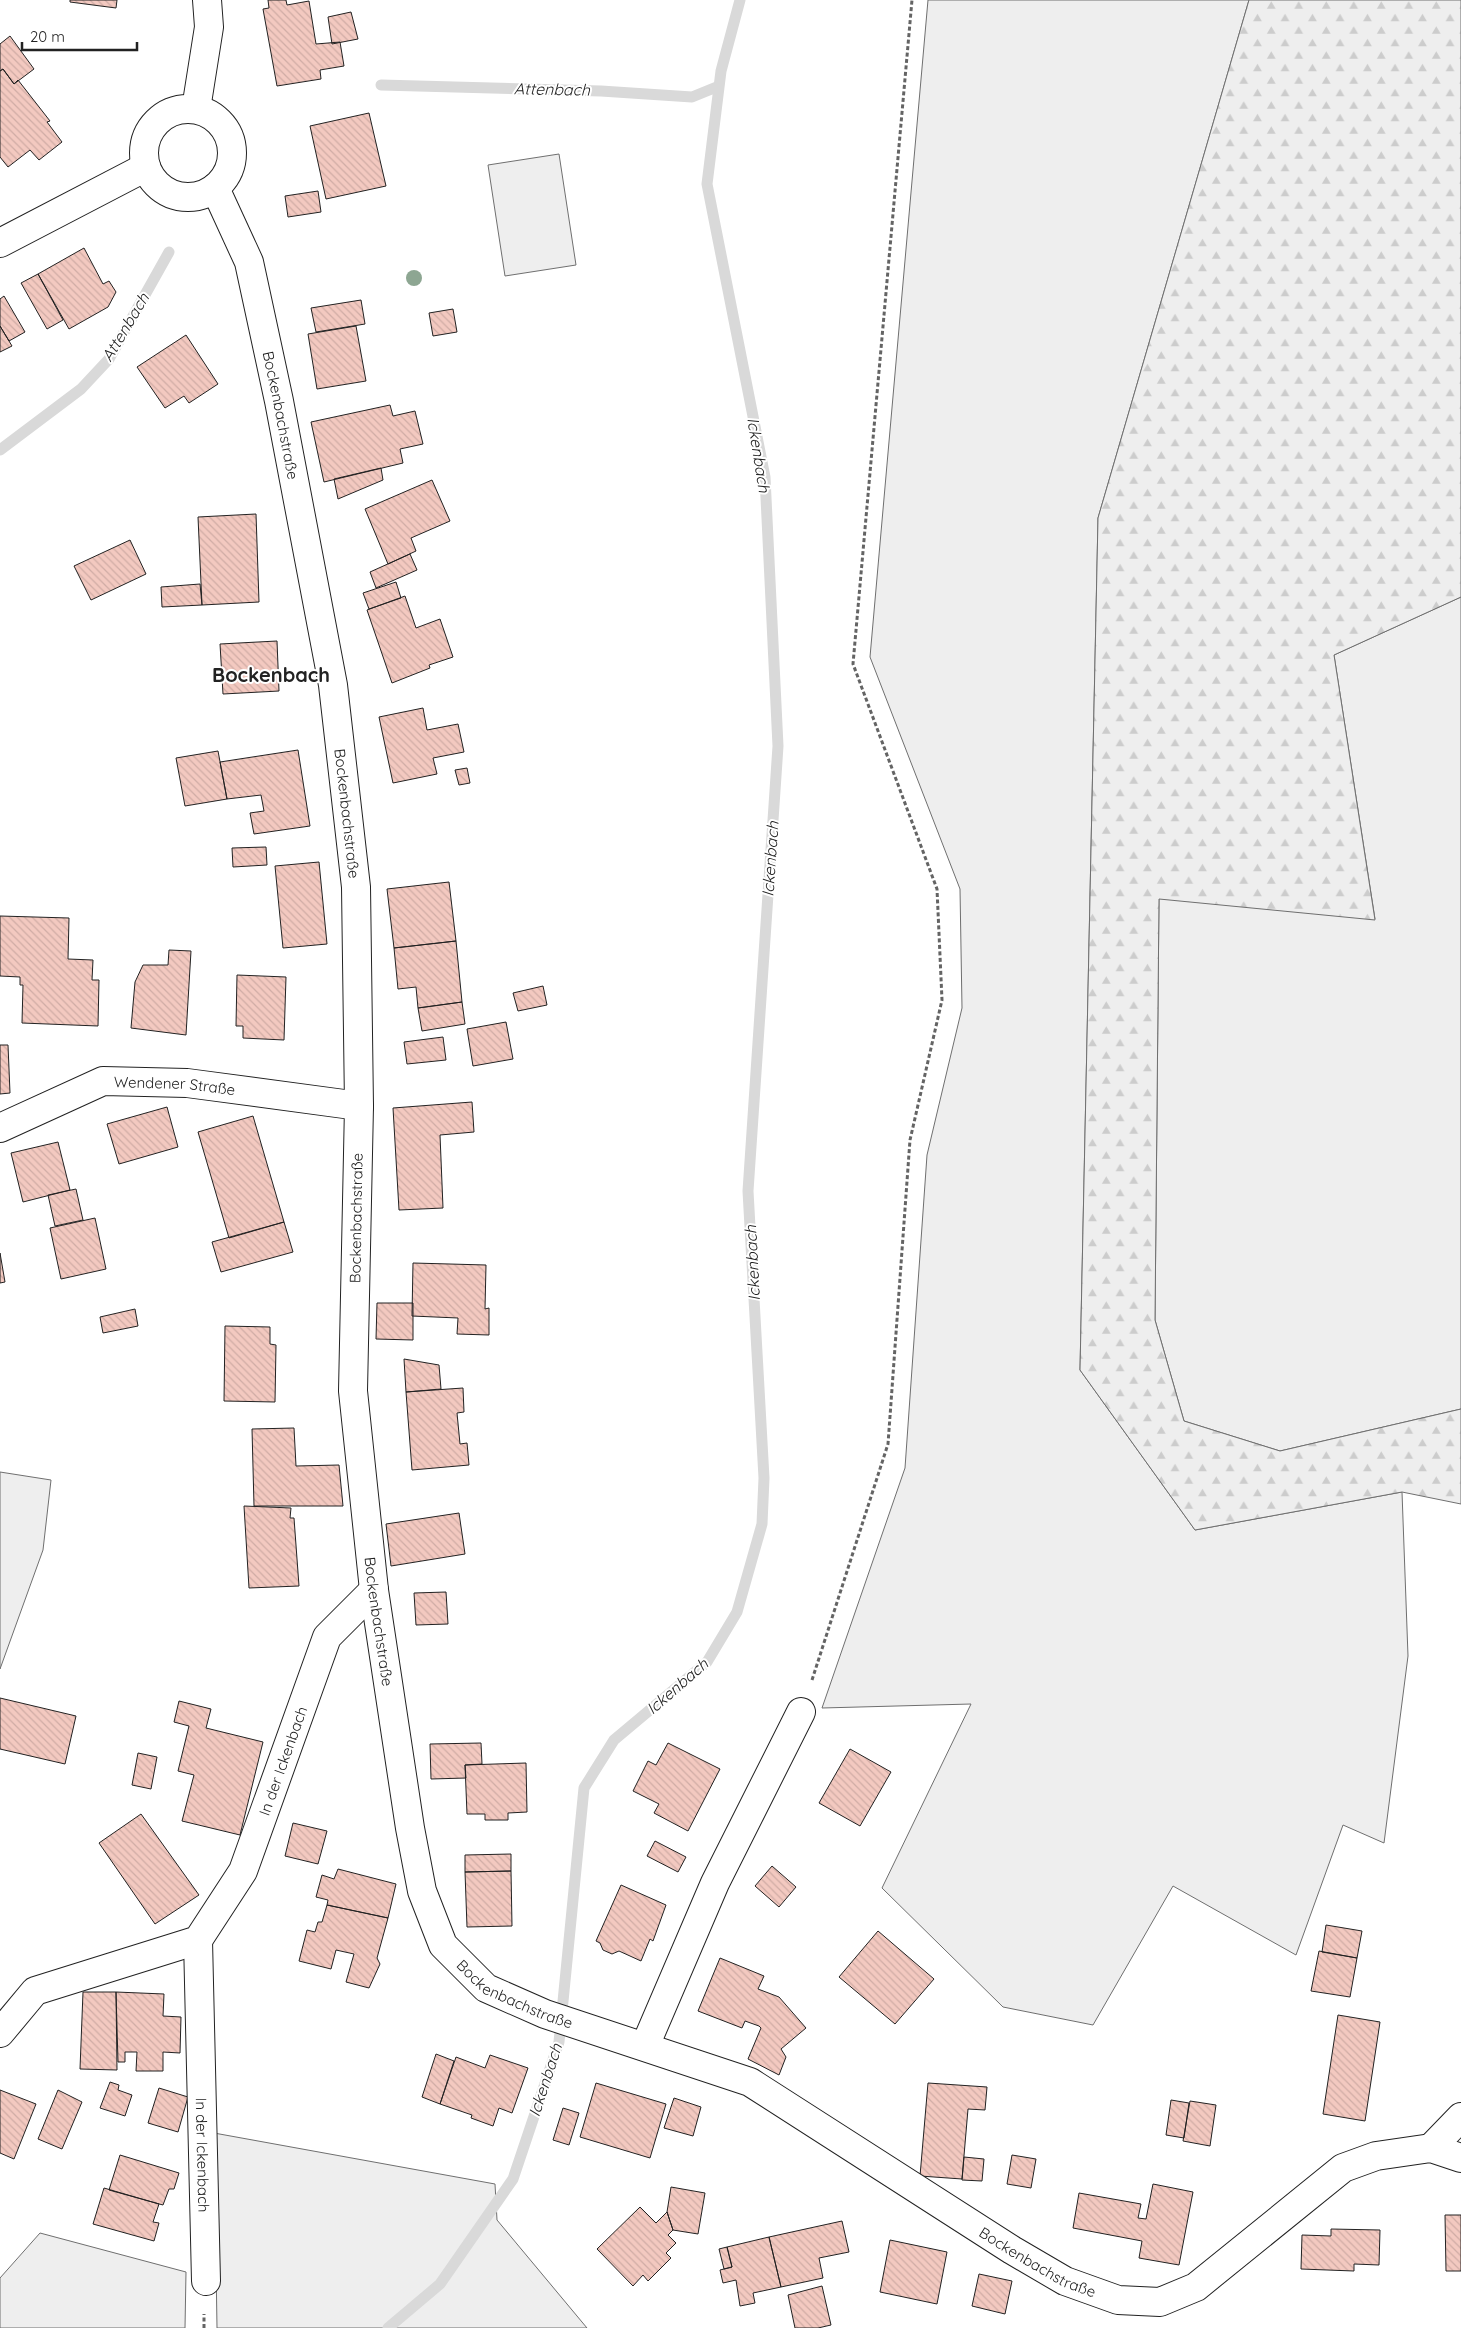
<svg xmlns="http://www.w3.org/2000/svg" width="1461" height="2328" viewBox="0 0 1461 2328" font-family="Quicksand,sans-serif">
<style>
.grass{fill:#eee;stroke:#6f6f6f}
.forest{fill:url(#forest-firs);stroke:#6f6f6f}
.lines{fill:none;stroke-linecap:round;stroke-linejoin:round}
.stream{stroke:#d9d9d9;stroke-width:11}
.building{fill:url(#building-back-hatch);stroke:#222}
.minor-casing{stroke:#222;stroke-width:30}
.path{stroke:#646464;stroke-width:3;stroke-dasharray:4 2.5;stroke-linecap:butt}
.minor{stroke:#fff;stroke-width:28}
.tree{fill:#8da692}
.labels{text-anchor:middle;dominant-baseline:central;stroke-width:4;stroke-linejoin:round;paint-order:stroke}
.street-label{font-size:15px;fill:#222;stroke:#fff}
.water-label{font-size:16px;font-style:italic;fill:#222;stroke:#fff}
.district-label{font-size:20px;font-weight:bold;fill:#222;stroke:#fff}
</style>
<defs>
<pattern id="forest-firs" width="22" height="20" patternUnits="userSpaceOnUse" patternTransform="scale(1.25)"><rect width="22" height="20" fill="#eee"/><path d="M5 1l3.5 6h-7zM16 11l3.5 6h-7z" fill="#ccc"/></pattern>
<pattern id="building-back-hatch" width="6" height="6" patternUnits="userSpaceOnUse" patternTransform="scale(1.25)"><rect width="6" height="6" fill="#f3c9c0"/><path d="M-1 5l2 2M0 0l6 6M5-1l2 2" fill="none" stroke="#d0aca5"/></pattern>
</defs>
<rect width="100%" height="100%" fill="#fff"/>
<!-- grass -->
<path class="grass" d="M928 0H1249L1098 518 1080 1370 1195 1530 1402 1492 1408 1656 1384 1843 1343 1825 1296 1955 1173 1886 1093 2025 1003 2007 882 1888 971 1704 822 1708 905 1468 927 1155 962 1008 960 889 870 657Z
M559 154 576 265 505 276 488 165Z
M1461 597V1409L1280 1451 1184 1421 1155 1320 1159 898 1375 919 1334 655Z
M0 1472 51 1480 43 1550 0 1669Z
M214 2133 495 2184 497 2220 587 2328H217Z
M40 2233 186 2272 185 2328H0V2278Z"/>
<!-- forest -->
<path class="forest" d="M1249 0H1461V597L1334 655 1375 920 1159 899 1155 1320 1184 1421 1280 1451 1461 1409V1504L1402 1492 1195 1530 1080 1370 1098 518Z"/>
<g class="lines">
<!-- stream -->
<path class="stream" d="M381 85 601 91 692 97 719 86
M0 450 81 389 109 359 169 252
M388 2328 440 2284 513 2179 559 2042 584 1788 614 1740 707 1662 737 1612 762 1524 764 1478 748 1191 778 746 765 477 707 184 721 71 740 0"/>
</g>
<!-- building -->
<path class="building" d="M70 0H117L116 8 70 2Z
M268 0H286L287 5 309 1 316 44 340 42 344 66 320 70 321 79 277 86 263 9 269 8Z
M351 12 358 39 332 44 328 17Z
M10 36 34 69 14 84 3 69 0 71V44Z
M3 69 14 84 18 80 50 121 47 122 62 142 39 160 30 150 8 167 0 157V71Z
M369 113 386 186 326 199 310 126Z
M318 191 321 212 288 217 285 196Z
M84 248 103 284 109 281 116 292 108 307 69 329 38 274Z
M38 274 63 320 47 329 21 283Z
M4 296 25 332 9 341 0 326V299Z
M361 300 365 324 316 332 311 308Z
M453 309 457 332 433 336 429 313Z
M0 326 12 346 0 352Z
M356 326 366 381 317 389 308 334Z
M186 335 218 384 189 403 184 396 165 408 137 367Z
M390 405 393 416 415 411 423 444 400 449 403 463 324 482 311 422Z
M381 468 383 480 338 499 334 479Z
M432 480 450 521 411 538 416 551 388 564 365 509Z
M256 514 259 602 202 605 198 517Z
M130 540 146 574 91 600 74 566Z
M410 554 417 570 376 588 370 572Z
M396 582 401 598 369 609 363 593Z
M200 584 202 605 162 607 161 587Z
M405 596 416 628 440 619 453 657 429 665 430 668 392 683 367 610Z
M277 641 279 691 223 694 220 644Z
M423 708 427 730 458 724 464 752 433 758 437 774 393 783 379 717Z
M298 750 310 826 254 834 250 813 264 811 261 795 227 799 220 762Z
M218 751 227 799 185 806 176 758Z
M467 768 470 783 459 785 455 770Z
M266 847 267 865 233 867 232 848Z
M319 862 327 944 283 948 275 866Z
M449 882 456 941 394 948 387 889Z
M0 916 69 918 68 959 93 960 92 980H99L98 1026 22 1023 23 985H20V977L0 976Z
M456 941 462 1002 418 1008 416 987 398 989 394 948Z
M169 950 191 951 186 1035 131 1028 135 982 143 965H168Z
M237 975 286 977 284 1040 243 1038V1026H236Z
M543 986 547 1005 518 1011 513 993Z
M462 1002 465 1024 422 1031 418 1008Z
M506 1022 513 1059 473 1066 467 1029Z
M443 1037 446 1060 407 1064 404 1042Z
M0 1045H8L10 1093 0 1094Z
M472 1102 474 1132 440 1135 443 1208 399 1210 393 1108Z
M167 1107 178 1147 119 1164 107 1124Z
M253 1116 284 1222 229 1238 198 1132Z
M58 1142 70 1190 23 1202 11 1153Z
M76 1189 83 1220 55 1226 48 1195Z
M95 1218 106 1269 61 1279 50 1228Z
M284 1222 293 1252 221 1272 212 1242Z
M0 1253 5 1282 0 1283Z
M413 1263 486 1265 485 1309 489 1308V1335L457 1334 458 1318 412 1316Z
M377 1303H413V1340L376 1339Z
M135 1309 138 1326 103 1333 100 1317Z
M225 1326 270 1327V1344L276 1345 275 1402 224 1401Z
M404 1359 439 1365 441 1389 406 1392Z
M463 1388 464 1412 457 1413 460 1444 467 1443 469 1465 412 1470 406 1392Z
M294 1428 296 1466 339 1465 343 1506H254L252 1429Z
M244 1506 291 1508 290 1518H294L299 1586 249 1588Z
M459 1513 465 1554 391 1566 386 1524Z
M446 1592 448 1624 416 1625 414 1593Z
M0 1698 76 1716 65 1764 0 1749Z
M179 1701 211 1709 206 1728 263 1742 240 1835 182 1821 194 1775 178 1771 189 1726 174 1722Z
M481 1743 482 1764 465 1765 466 1778 431 1779 430 1744Z
M668 1743 720 1769 688 1831 654 1813 659 1804 633 1791 648 1761 656 1765Z
M850 1749 891 1772 860 1826 819 1803Z
M138 1753 157 1757 151 1789 132 1785Z
M526 1763 527 1812 508 1813V1820H485V1814H467L465 1765Z
M141 1814 199 1895 155 1924 99 1843Z
M293 1823 327 1831 318 1864 285 1856Z
M655 1841 686 1857 678 1872 647 1856Z
M511 1854V1871L465 1872V1855Z
M772 1866 796 1887 779 1907 755 1886Z
M338 1869 396 1884 388 1918 327 1905 328 1900 316 1897 322 1875 334 1879Z
M511 1871 512 1926 467 1927 465 1872Z
M621 1885 666 1905 653 1941 650 1939 641 1961 619 1951 612 1954 603 1950 600 1943 596 1941Z
M327 1905 388 1918 377 1958 380 1964 369 1988 346 1982 354 1954 336 1950 331 1969 299 1961 307 1930 315 1932 318 1922H322Z
M1326 1925 1362 1931 1357 1958 1322 1952Z
M878 1931 934 1979 895 2024 839 1977Z
M1319 1951 1357 1958 1350 1997 1311 1991Z
M720 1958 764 1976 758 1989 779 1997 806 2028 781 2049 786 2057 779 2075 748 2059 761 2028 759 2026 745 2021 742 2028 698 2011Z
M83 1992H116L117 2070 80 2069Z
M116 1992 164 1994 163 2016 181 2017 180 2053 163 2052V2071H136L137 2052H125V2062H118Z
M1338 2015 1380 2022 1365 2121 1323 2114Z
M436 2054 454 2061 440 2104 422 2097Z
M490 2055 528 2068 512 2113 499 2108 493 2126 471 2118 472 2115 440 2104 456 2057 485 2068Z
M110 2082 119 2085 118 2090 132 2095 125 2116 100 2108Z
M596 2083 666 2104 650 2158 580 2137Z
M928 2083 987 2087 985 2110 968 2109 962 2179 920 2176Z
M159 2088 188 2097 178 2132 148 2123Z
M0 2090 36 2104 14 2159 0 2153Z
M58 2090 82 2102 62 2149 38 2139Z
M674 2098 701 2107 693 2136 664 2128Z
M1171 2100 1189 2103 1184 2138 1166 2135Z
M1190 2101 1216 2105 1210 2146 1183 2141Z
M563 2108 579 2113 569 2145 553 2140Z
M120 2155 179 2173 174 2189H169L163 2205 109 2190Z
M1012 2155 1036 2159 1031 2188 1007 2184Z
M964 2157 984 2159 982 2181 962 2180Z
M1153 2184 1193 2192 1179 2265 1139 2258 1142 2241 1073 2228 1079 2193 1141 2204 1138 2218 1146 2219Z
M671 2187 705 2193 698 2234 673 2230 667 2212Z
M104 2188 159 2204 153 2222 159 2223 154 2241 93 2224Z
M640 2207 656 2223 667 2212 673 2230 668 2235 676 2243 666 2253 671 2258 648 2281 643 2275 633 2286 597 2249Z
M1445 2215H1461V2271H1446Z
M842 2221 849 2252 819 2258 823 2278 781 2287 769 2237Z
M1331 2229 1380 2230 1379 2265 1354 2264V2271L1301 2269 1302 2235 1331 2236Z
M769 2237 781 2287 753 2293 755 2303 740 2306 736 2280 723 2283 720 2270 732 2267 727 2247Z
M890 2240 947 2252 937 2304 880 2292Z
M727 2247 732 2267 724 2269 719 2249Z
M979 2274 1012 2281 1005 2314 972 2306Z
M822 2286 831 2325 818 2328H795L788 2295Z"/>
<g class="lines">
<defs>
<g id="minor">
<path d="M196 109 209 27 207 0"/>
<circle cx="188" cy="153" r="44"/>
<path id="s1" d="M215 188 249 262 279 401 333 685 356 887 359 1106 353 1391 374 1590 410 1828 422 1891 443 1945 486 1988 545 2014 750 2082 1012 2250 1065 2281 1118 2300 1160 2302 1196 2287 1343 2168 1376 2156 1431 2148 1461 2158"/>
<path d="M0 243 146 167"/>
<path id="s2" d="M0 1128 103 1081 187 1083 359 1106"/>
<path id="s3" d="M198 1940 206 2281"/>
<path id="s4" d="M0 2033 35 1991 198 1940 243 1871 327 1637 374 1590"/>
<path d="M645 2046 715 1883 801 1712"/>
<path d="M1431 2148 1461 2117"/>
</g>
</defs>
<!-- minor casing -->
<use href="#minor" class="minor-casing"/>
<!-- path -->
<path class="path" d="M812 1680 888 1444 910 1140 942 1000 937 889 853 664 912 0
M204 2328V2314"/>
<!-- minor -->
<use href="#minor" class="minor"/>
</g>
<!-- trees -->
<circle class="tree" cx="414" cy="278" r="8"/>
<g class="labels">
<!-- street labels -->
<g class="street-label">
<text stroke="none"><textPath href="#s1" startOffset="238">Bockenbachstraße</textPath></text>
<text stroke="none"><textPath href="#s1" startOffset="642">Bockenbachstraße</textPath></text>
<text stroke="none"><textPath href="#s2" startOffset="185">Wendener Straße</textPath></text>
<text transform="translate(356 1218) rotate(-89)">Bockenbachstraße</text>
<text stroke="none"><textPath href="#s1" startOffset="1452">Bockenbachstraße</textPath></text>
<text stroke="none"><textPath href="#s4" startOffset="425">In der Ickenbach</textPath></text>
<text stroke="none"><textPath href="#s1" startOffset="1872">Bockenbachstraße</textPath></text>
<text stroke="none"><textPath href="#s3" startOffset="215">In der Ickenbach</textPath></text>
<text stroke="none"><textPath href="#s1" startOffset="2464">Bockenbachstraße</textPath></text>
</g>
<!-- water labels -->
<g class="water-label">
<text transform="translate(552 89) rotate(1)">Attenbach</text>
<text transform="translate(125 327) rotate(-59)">Attenbach</text>
<text transform="translate(759 455) rotate(81)">Ickenbach</text>
<text transform="translate(770 859) rotate(-86)">Ickenbach</text>
<text transform="translate(752 1263) rotate(-93)">Ickenbach</text>
<text transform="translate(677 1686) rotate(-41)">Ickenbach</text>
<text transform="translate(545 2080) rotate(-72)">Ickenbach</text>
</g>
<!-- district labels -->
<g class="district-label">
<text x="271" y="674">Bockenbach</text>
</g>
</g>
<!-- scale -->
<path d="M22 42v8h115v-8" fill="none" stroke="#222222" stroke-width="2.5"/>
<text x="30" y="42" font-size="15" fill="#222222" stroke="#ffffff" stroke-width="4" paint-order="stroke">20 m</text>
</svg>
